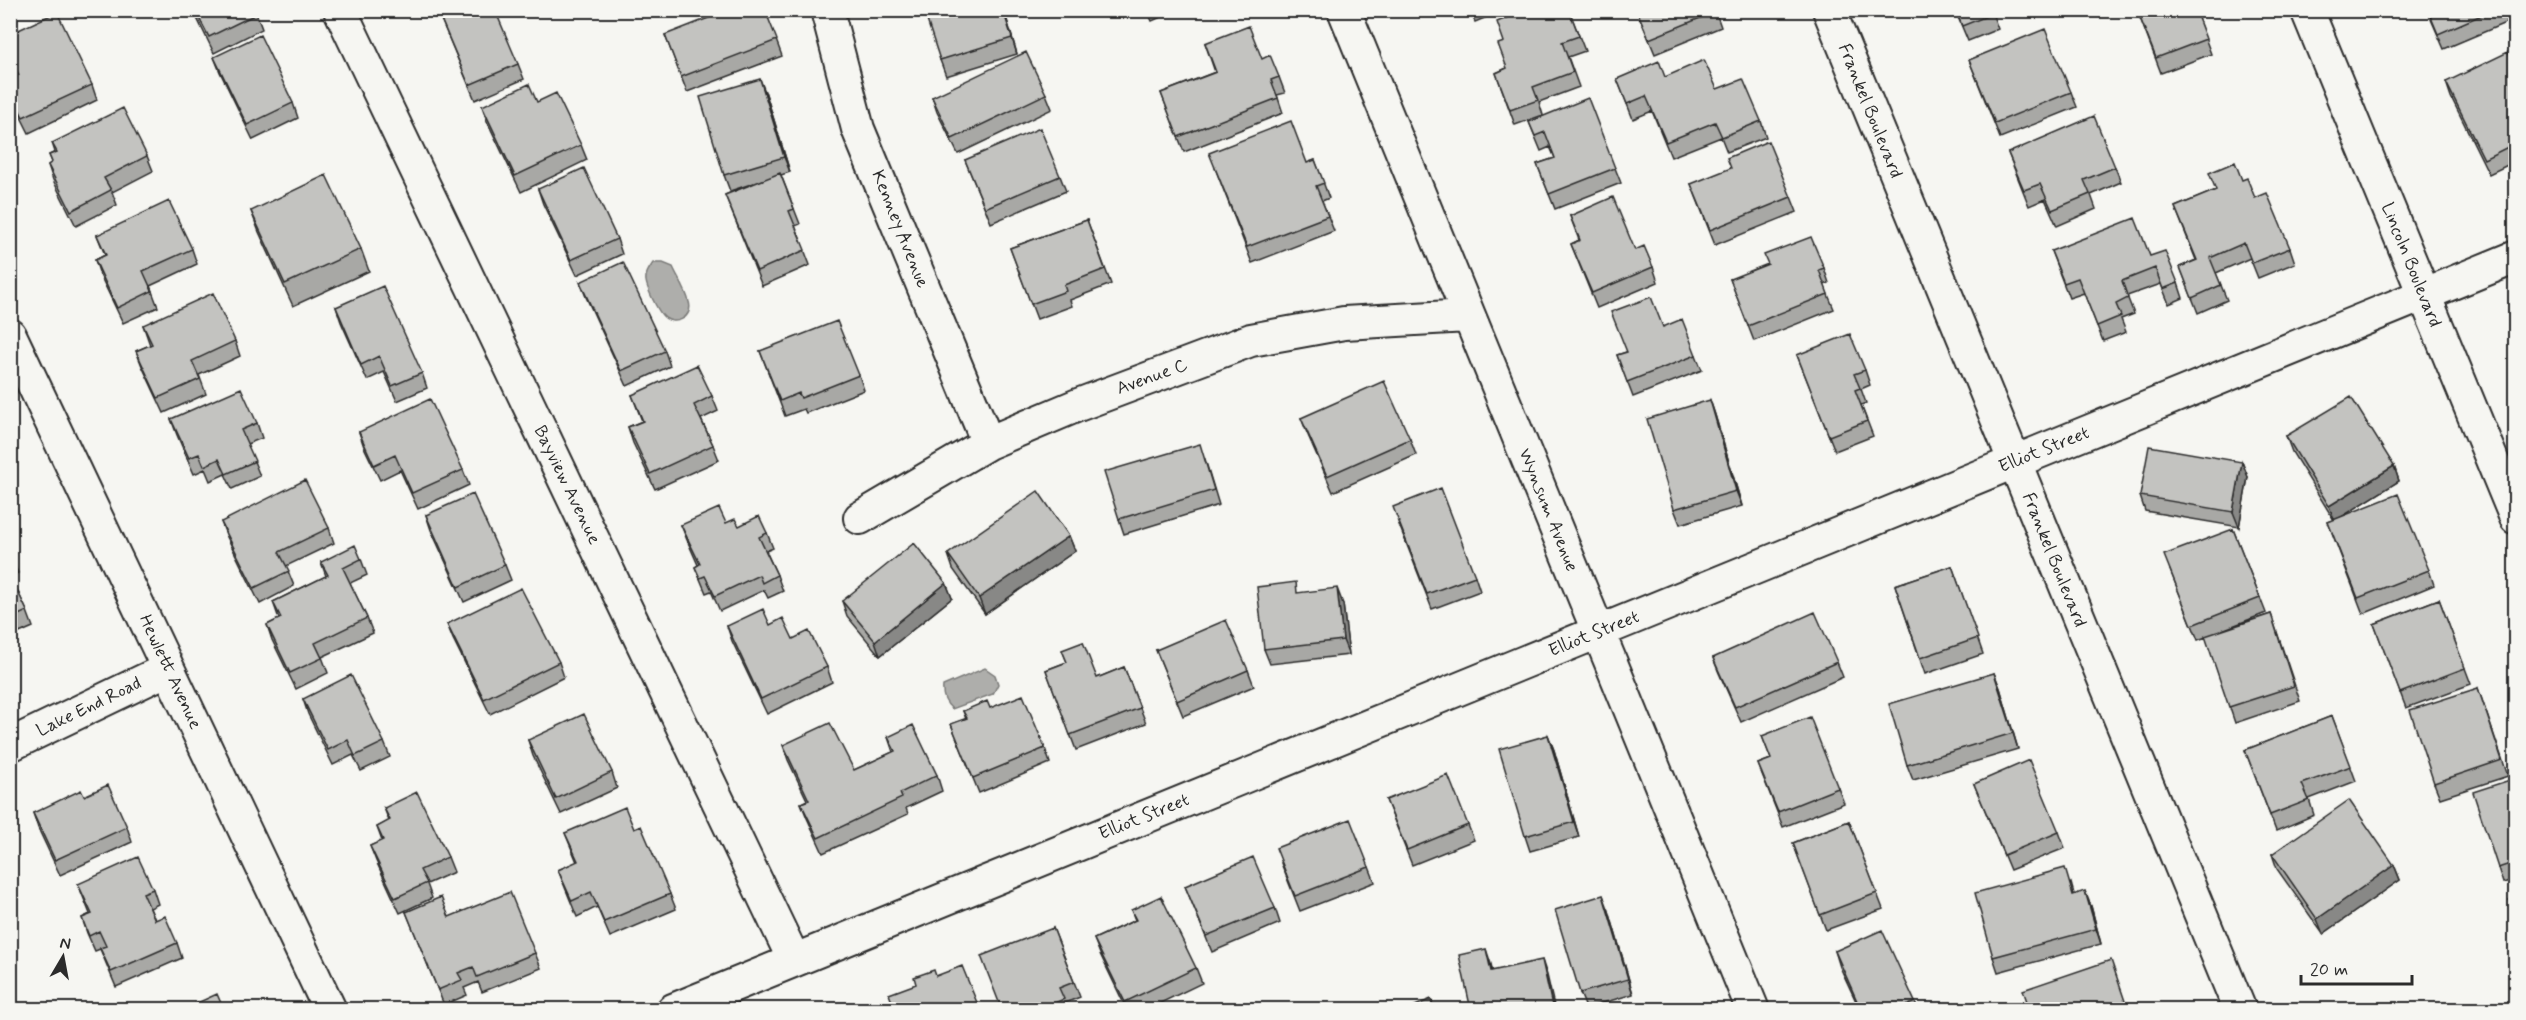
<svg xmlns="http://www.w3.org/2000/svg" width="2526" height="1020" viewBox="0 0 2526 1020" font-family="Mynerve,sans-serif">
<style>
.water{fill:#aeaeab;stroke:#7a7a78;stroke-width:1.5}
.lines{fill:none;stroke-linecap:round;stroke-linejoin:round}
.minor-casing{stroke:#2b2b2b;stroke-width:36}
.minor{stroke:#f6f6f2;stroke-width:32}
.wall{fill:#a8a8a5;stroke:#2b2b2b;stroke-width:1.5}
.shaded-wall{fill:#888886;stroke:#2b2b2b;stroke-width:1.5}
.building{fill:#c3c3c0;stroke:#2b2b2b;stroke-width:1.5}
.labels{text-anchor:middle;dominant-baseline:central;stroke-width:4.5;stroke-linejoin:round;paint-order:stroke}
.street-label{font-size:18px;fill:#2b2b2b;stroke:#f6f6f2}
</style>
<rect width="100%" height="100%" fill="#f6f6f2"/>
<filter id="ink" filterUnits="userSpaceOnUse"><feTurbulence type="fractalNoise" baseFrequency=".0167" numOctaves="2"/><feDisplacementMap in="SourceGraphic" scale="12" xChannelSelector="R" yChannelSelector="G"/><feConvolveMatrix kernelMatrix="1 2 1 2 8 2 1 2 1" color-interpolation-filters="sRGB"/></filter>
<g filter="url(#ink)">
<!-- water -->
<path class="water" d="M653 263H663L673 267C678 278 686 290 689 302 694 318 673 328 662 315 657 309 647 289 646 281 645 274 649 269 653 263Z
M985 668 995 675 998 684 993 694 952 709C945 703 942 696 943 686Z"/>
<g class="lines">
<defs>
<path id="minor" d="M340 10 794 960
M827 10 858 129 988 443
M1344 10 1753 1010
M1829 10 2240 1010
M2307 10 2516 518
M10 335 330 1010
M860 518 988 443 1078 405 1251 340 1344 323 1468 316
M10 745 168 669
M673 1010 2516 257"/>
</defs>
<!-- minor casing -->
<use href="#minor" class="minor-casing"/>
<!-- minor -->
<use href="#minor" class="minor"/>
</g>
<!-- wall -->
<path class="wall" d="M193 10H255L262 29 214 53Z
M765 10 782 56 687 92 665 35Z
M1004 10 1017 54 946 76 940 60Z
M1147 10H1177L1152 21Z
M1470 10H1504L1475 22Z
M1569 10 1585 51 1568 57 1579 87 1539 102 1543 115 1515 125 1496 73 1507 68 1504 42Z
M1715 10 1721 27 1655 54 1638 13Z
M1955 10H1991L1998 29 1968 41Z
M2137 10 2185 12 2195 10 2211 54 2161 73Z
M2427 10H2506L2510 21 2444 49Z
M438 12 518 64 524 79 475 100Z
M10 34 92 85 97 100 29 133 10 95V79L18 76 10 61Z
M1205 43 1262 59 1279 77 1285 93 1277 95 1283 113 1184 152 1161 93 1215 72Z
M214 57 293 103 298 118 253 140 220 72Z
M1969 60 2071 92 2077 107 2000 138Z
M2516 68V161L2489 174 2451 97 2446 82Z
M1665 77 1717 89 1761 121 1766 137 1727 152 1721 137 1671 157 1652 111 1633 119 1617 79Z
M766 94 790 172 781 175 800 224 795 226 810 265 762 286 725 195 754 183 730 191 724 175Z
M1046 94 1052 109 958 154 937 112 932 97Z
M537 102 581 145 587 160 521 192 487 121 482 106Z
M1529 122 1615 168 1621 183 1555 209 1537 164 1555 158 1550 147 1541 151Z
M52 143 147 156 153 171 112 192 117 205 76 226 53 180 48 165 52 162 49 155 55 152Z
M2008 153 2115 167 2121 182 2091 195 2096 209 2057 226 2045 199 2029 206Z
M965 160 1060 176 1066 191 991 223Z
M1315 160 1329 198 1322 201 1334 231 1252 263 1215 168 1307 163Z
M2242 180 2290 248 2295 263 2258 278 2250 258 2216 273 2227 300 2198 313 2180 267 2196 260 2175 207Z
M1691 184 1791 197 1797 212 1715 245Z
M538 189 617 239 622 254 577 275 543 204Z
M251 211 361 249 369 271 293 306 259 232Z
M1570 216 1635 250 1653 267 1658 282 1597 308 1571 244 1579 240Z
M1087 220 1111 284 1070 300 1072 306 1037 319 1010 248Z
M97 235 192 249 197 264 150 286 158 307 123 323 100 275 95 260 105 255Z
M2051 251 2150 256 2178 283 2183 298 2169 304 2161 284 2127 296 2134 314 2121 319 2126 332 2103 341 2084 293 2069 298Z
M1824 268 1829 283 1824 285 1834 309 1754 341 1730 279Z
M580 282 665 351 670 366 627 386 586 297Z
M336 307 422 373 427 388 397 401 384 372 367 380 341 322Z
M143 325 235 341 240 356 199 375 206 394 164 413 142 366 136 351 150 345Z
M1663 327 1696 355 1702 370 1633 397 1617 355 1626 352Z
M760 351 859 375 864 390 806 413 804 409 785 416Z
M1797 355 1865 370 1870 385 1861 389 1866 403 1861 405 1873 436 1835 451Z
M632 395 712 396 718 411 701 419 713 445 719 460 655 489 633 443 628 427 642 421Z
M1710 400 1715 415 1742 506 1680 524 1674 509Z
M1301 418 1410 439 1416 455 1333 492 1307 433Z
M171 419 257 423 262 438 247 444 260 476 232 489 225 474 210 481 205 469 194 474 177 435Z
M359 432 463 470 469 485 418 509 400 470 380 480 364 447Z
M2286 436 2394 466 2399 481 2341 517 2429 570 2434 585 2363 614 2328 522 2334 520 2292 452Z
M1205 459 1219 505 1124 534 1119 519Z
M2242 462 2248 477 2239 527 2145 511 2140 496Z
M426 515 505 565 511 580 464 602 431 530Z
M221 522 329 528 334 543 286 566 294 586 260 604 227 537Z
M1398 522 1475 576 1480 591 1432 609Z
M726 523 767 533 773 548 766 551 777 575 783 591 768 598 764 590 720 611 711 591 706 593 695 567 698 565 687 540 681 525Z
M2233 529 2266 613 2222 630 2271 614 2300 701 2235 723 2206 637 2198 640 2170 570Z
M1069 536 1075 551 985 614 953 569 948 554Z
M10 554 18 573 11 577 27 611 33 627 10 637Z
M361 559 367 575 350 583 367 618 373 633 322 657 328 673 296 689 272 640 267 625 279 619 273 602 326 576 321 562Z
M1952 566 1983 654 1925 674 1895 585Z
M946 583 952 598 880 656 847 616 842 601Z
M1300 593 1343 604 1349 655 1270 664 1264 649Z
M2439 599 2471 684 2406 708 2374 624Z
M447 624 559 662 564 677 490 714 453 639Z
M770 625 793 639 827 667 832 682 767 714 732 641 727 626Z
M1062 650 1097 678 1124 667 1146 723 1076 750 1046 670 1067 662Z
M1156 650 1248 670 1254 686 1183 716Z
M1713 658 1837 662 1843 677 1741 722 1719 673Z
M1994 673 2000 688 2018 749 1913 780 1907 765Z
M2478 688 2508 776 2440 798 2434 783Z
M303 699 384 742 390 757 361 771 353 755 333 765 308 714Z
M990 708 1045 748 1050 763 979 793 951 724 966 719 963 711Z
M2332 716 2356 781 2309 799 2314 815 2276 831 2245 750Z
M1548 735 1554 750 1579 837 1530 851 1525 836Z
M1762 736 1838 788 1844 803 1783 827 1758 764 1771 759Z
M888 737 937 775 942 791 906 808 908 814 823 853 807 818 801 803 807 800 788 760 783 745 854 770 893 752Z
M528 740 612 772 617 788 561 814 533 756Z
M2516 778V879L2503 883 2498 868Z
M1974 784 2059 832 2065 848 2010 870Z
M84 796 127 827 132 842 60 875 38 828 33 813Z
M1386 800 1468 825 1474 840 1412 865Z
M384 808 448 857 454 872 427 884 432 898 400 913 376 861 370 846 382 841 377 827 389 821Z
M1849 821 1883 909 1826 930 1793 843Z
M634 829 670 894 676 909 610 937 597 907 577 917 564 885 558 870 577 862 565 833Z
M2272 854 2394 865 2400 880 2323 934 2277 869Z
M1281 863 1369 867 1375 882 1300 911Z
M2071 883 2074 894 2091 906 2101 944 1998 972 1993 957Z
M78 884 153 889 158 904 150 908 155 920 177 943 182 958 116 987 100 949 95 951 87 933 82 918 90 914Z
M1185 886 1275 908 1280 923 1212 952Z
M10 896 18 916 10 919Z
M1131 910 1196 968 1202 983 1146 1010H1127L1100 954 1094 939 1135 920Z
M1609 911 1633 994 1586 1008 1580 993Z
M406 912 449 917 535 953 541 968 482 992 478 982 464 988 467 995 444 1005Z
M1053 928 1080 997 1065 1003 1067 1010H1002Z
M1835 951 1915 1002 1918 1010H1860L1840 967Z"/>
<!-- shaded-wall -->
<path class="shaded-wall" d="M1003 10H1004L1017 54 1012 38Z
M760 79 766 94 790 172 784 157Z
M1710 400 1715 415 1742 506 1736 491Z
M2242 462 2248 477 2239 527 2233 512Z
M2394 466 2399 481 2335 521 2329 506Z
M1069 536 1075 551 985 614 979 598Z
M946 583 952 598 880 656 875 641Z
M1337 588 1343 604 1349 655 1343 640Z
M1994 673 2000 688 2018 749 2013 733Z
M1548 735 1554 750 1579 837 1574 822Z
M2394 865 2400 880 2323 934 2317 919Z
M2085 891 2091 906 2101 944 2096 929Z
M1603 895 1609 911 1633 994 1628 979Z
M1486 949 1491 964 1496 986 1491 971Z
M1542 960 1547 975 1555 1010H1553Z"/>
<!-- building -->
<path class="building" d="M195 10H255L256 14 209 37Z
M442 10H495L518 64 469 85 438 12Z
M729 10H765L777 40 681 77 665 35Z
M935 10H1003L1012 38 940 60 925 14Z
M1527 10H1569L1579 36 1562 42 1573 72 1533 87 1538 100 1510 110 1496 73 1507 68 1498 44 1504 42 1497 22Z
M1644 10H1715V12L1649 39 1638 13Z
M1956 10H1991L1992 14 1962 26Z
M2137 10H2185V12L2188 10H2195L2206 39 2156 58Z
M2428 10H2493L2438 34Z
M57 12 92 85 23 117 10 91V79L19 75 10 57V34Z
M1249 26 1262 59 1270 55 1279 77 1271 80 1278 98 1178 137 1161 93 1216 72 1205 43Z
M2045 29 2071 92 1995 123 1969 60Z
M260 35 293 103 247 125 214 57Z
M1026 52 1046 94 952 139 932 97Z
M2508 52 2516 68V143L2484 159 2446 82Z
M1704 60 1717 89 1743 79 1761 121 1722 137 1715 122 1666 142 1646 96 1627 104 1617 79 1659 61 1665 77Z
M760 79 784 157 724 175 700 97Z
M529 84 537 102 556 93 581 145 515 176 482 106Z
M1588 98 1615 168 1549 194 1537 164 1555 158 1545 132 1535 136 1529 122Z
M123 108 147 156 104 178 111 190 71 211 48 165 52 162 49 155 57 152 52 143Z
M2094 116 2115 167 2084 180 2090 194 2052 210 2040 184 2024 190 2008 153Z
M1291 121 1307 163 1315 160 1324 183 1316 186 1328 216 1247 247 1209 153Z
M1040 128 1060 176 985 208 965 160Z
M1768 141 1791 197 1710 230 1691 184 1731 168 1727 158Z
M2235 162 2242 180 2247 178 2255 198 2267 193 2290 248 2252 263 2244 243 2210 258 2221 285 2192 298 2180 267 2197 260 2175 207 2216 190 2209 173Z
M584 168 617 239 571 260 538 189Z
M780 173 794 209 789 211 805 250 757 271 725 195Z
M326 175 361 249 285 284 251 211Z
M1613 197 1635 250 1644 246 1653 267 1592 293 1571 244 1580 240 1570 216Z
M169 201 192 249 143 271 152 291 117 308 95 260 106 255 97 235Z
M2135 218 2150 256 2165 251 2178 283 2163 289 2155 268 2122 281 2128 298 2116 304 2121 316 2097 326 2078 278 2064 283 2051 251Z
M1087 220 1105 269 1064 285 1066 291 1031 304 1010 248Z
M1811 237 1824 268 1819 270 1828 294 1748 326 1730 279 1768 264 1764 255Z
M623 262 665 351 621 371 580 282Z
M383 286 422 373 392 386 379 356 361 365 336 307Z
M213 293 235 341 192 361 200 379 158 398 136 351 152 344 143 325Z
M1651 297 1663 327 1682 319 1696 355 1627 382 1617 355 1627 352 1611 312Z
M837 321 859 375 801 398 799 393 780 401 760 351Z
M1850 334 1865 370 1854 374 1860 388 1855 390 1867 421 1829 436 1797 355Z
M697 365 712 396 694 405 713 445 650 474 628 427 643 421 632 395Z
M1384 381 1410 439 1327 476 1301 418Z
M241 388 257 423 241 430 255 461 226 474 219 459 204 466 199 454 189 458 171 419Z
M2351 397 2394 466 2329 506 2286 436Z
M430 399 463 470 412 493 395 455 374 465 359 432Z
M1710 400 1736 491 1674 509 1647 419Z
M1200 444 1214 490 1119 519 1104 472Z
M2149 446 2242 462 2233 512 2140 496Z
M305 480 329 528 279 552 289 571 254 588 221 522Z
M1441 488 1475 576 1427 594 1393 507Z
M1038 491 1069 536 979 598 948 554Z
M473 494 505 565 458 587 426 515Z
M2398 494 2429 570 2358 598 2328 522Z
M719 508 726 523 735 519 739 526 759 516 767 533 759 537 777 575 762 583 759 575 715 596 705 576 700 578 695 567 700 564 681 525Z
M2233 529 2260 598 2192 625 2164 555Z
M914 543 946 583 875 641 842 601Z
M355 545 361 559 343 568 367 618 315 643 322 658 290 673 267 625 281 618 273 602 328 575 321 562Z
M1952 566 1978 638 1920 658 1895 585Z
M10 575 27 611 10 619Z
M1296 582 1297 593 1337 588 1343 640 1264 649 1257 587Z
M521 588 559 662 484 699 447 624Z
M2439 599 2465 668 2400 693 2374 624Z
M763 609 770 625 783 618 793 639 809 631 827 667 761 699 727 626Z
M1815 612 1837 662 1735 707 1713 658Z
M2271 614 2294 686 2229 707 2205 636Z
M1226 620 1248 670 1177 701 1156 650Z
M1083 642 1097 678 1124 667 1140 708 1070 735 1046 670 1067 662 1062 650Z
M1994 673 2013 733 1907 765 1889 704Z
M351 675 384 742 355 756 348 740 328 750 303 699Z
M2478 688 2502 760 2434 783 2410 710Z
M1023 695 1045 748 973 778 951 724 967 718 963 711 987 701 990 708Z
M584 714 612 772 556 799 528 740Z
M2332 716 2351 766 2302 784 2309 800 2270 815 2245 750Z
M1810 717 1838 788 1778 812 1758 764 1771 759 1762 736Z
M830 723 854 770 895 751 888 737 913 725 937 775 900 793 902 798 818 838 801 803 809 800 783 745Z
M1548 735 1574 822 1525 836 1499 749Z
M2029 760 2059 832 2004 855 1974 784Z
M1448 775 1468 825 1407 850 1386 800Z
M2516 778V862L2498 868 2473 792Z
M108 785 127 827 55 860 33 813 81 790 84 796Z
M417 792 448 857 420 870 427 883 395 898 370 846 383 840 377 827 390 820 384 808Z
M2349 800 2394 865 2317 919 2272 854Z
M625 807 634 829 641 826 670 894 604 922 591 892 572 901 558 870 578 861 565 833Z
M1350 819 1369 867 1295 896 1276 848Z
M1849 821 1877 893 1820 915 1793 843Z
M138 857 153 889 143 893 155 920 165 916 177 943 111 972 100 948 106 946 99 931 89 936 82 918 92 914 78 884Z
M1253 857 1275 908 1206 936 1185 886Z
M2065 868 2073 895 2085 891 2096 929 1993 957 1975 893Z
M510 892 535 953 477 977 473 967 458 973 462 980 438 990 406 912 441 897 449 917Z
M1603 895 1628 979 1580 993 1555 910Z
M1161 896 1196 968 1125 1002 1094 939 1136 920 1131 910Z
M2516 897V917L2509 900Z
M1053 928 1074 982 1059 988 1064 999 1038 1010H1002L981 956Z
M1882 930 1915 1002 1898 1010H1861L1835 951Z
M1486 949 1491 971 1542 960 1553 1010H1471L1459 955Z
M2111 960 2128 1010H2030L2023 990Z
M962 966 980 1010H895L889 994 916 984 914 977 934 970 936 976Z
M217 994 224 1010H182Z
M1431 999 1435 1010H1406Z
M867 1003 870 1010H851Z"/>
</g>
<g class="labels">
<!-- street labels -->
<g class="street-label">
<text transform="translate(1870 111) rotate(68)">Frankel Boulevard</text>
<text transform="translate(900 229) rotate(68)">Kenney Avenue</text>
<text transform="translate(2411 265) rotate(68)">Lincoln Boulevard</text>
<text transform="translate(1152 377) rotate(-20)">Avenue C</text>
<text transform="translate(2044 450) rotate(-22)">Elliot Street</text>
<text transform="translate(567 485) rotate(64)">Bayview Avenue</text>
<text transform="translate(1548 510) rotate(68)">Wynsum Avenue</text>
<text transform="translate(2054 560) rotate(68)">Frankel Boulevard</text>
<text transform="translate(1594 634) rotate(-22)">Elliot Street</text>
<text transform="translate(170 672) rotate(65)">Hewlett Avenue</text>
<text transform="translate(89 707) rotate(-26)">Lake End Road</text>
<text transform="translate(1144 817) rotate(-22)">Elliot Street</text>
</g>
</g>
<!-- margin -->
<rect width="2526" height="1020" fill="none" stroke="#f6f6f2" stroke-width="36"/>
<rect x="18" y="18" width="2490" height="984" fill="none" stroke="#2b2b2b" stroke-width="2" filter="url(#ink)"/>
<!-- north arrow -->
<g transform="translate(63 957) rotate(10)" stroke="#f6f6f2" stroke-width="4.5" paint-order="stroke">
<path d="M0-4.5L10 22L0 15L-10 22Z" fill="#2b2b2b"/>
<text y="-9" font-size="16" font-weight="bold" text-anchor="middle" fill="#2b2b2b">N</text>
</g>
<!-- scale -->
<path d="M2301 975v9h111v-9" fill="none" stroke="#2b2b2b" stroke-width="3"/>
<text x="2310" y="975" font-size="18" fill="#2b2b2b" stroke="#f6f6f2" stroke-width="4.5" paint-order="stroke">20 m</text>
</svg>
